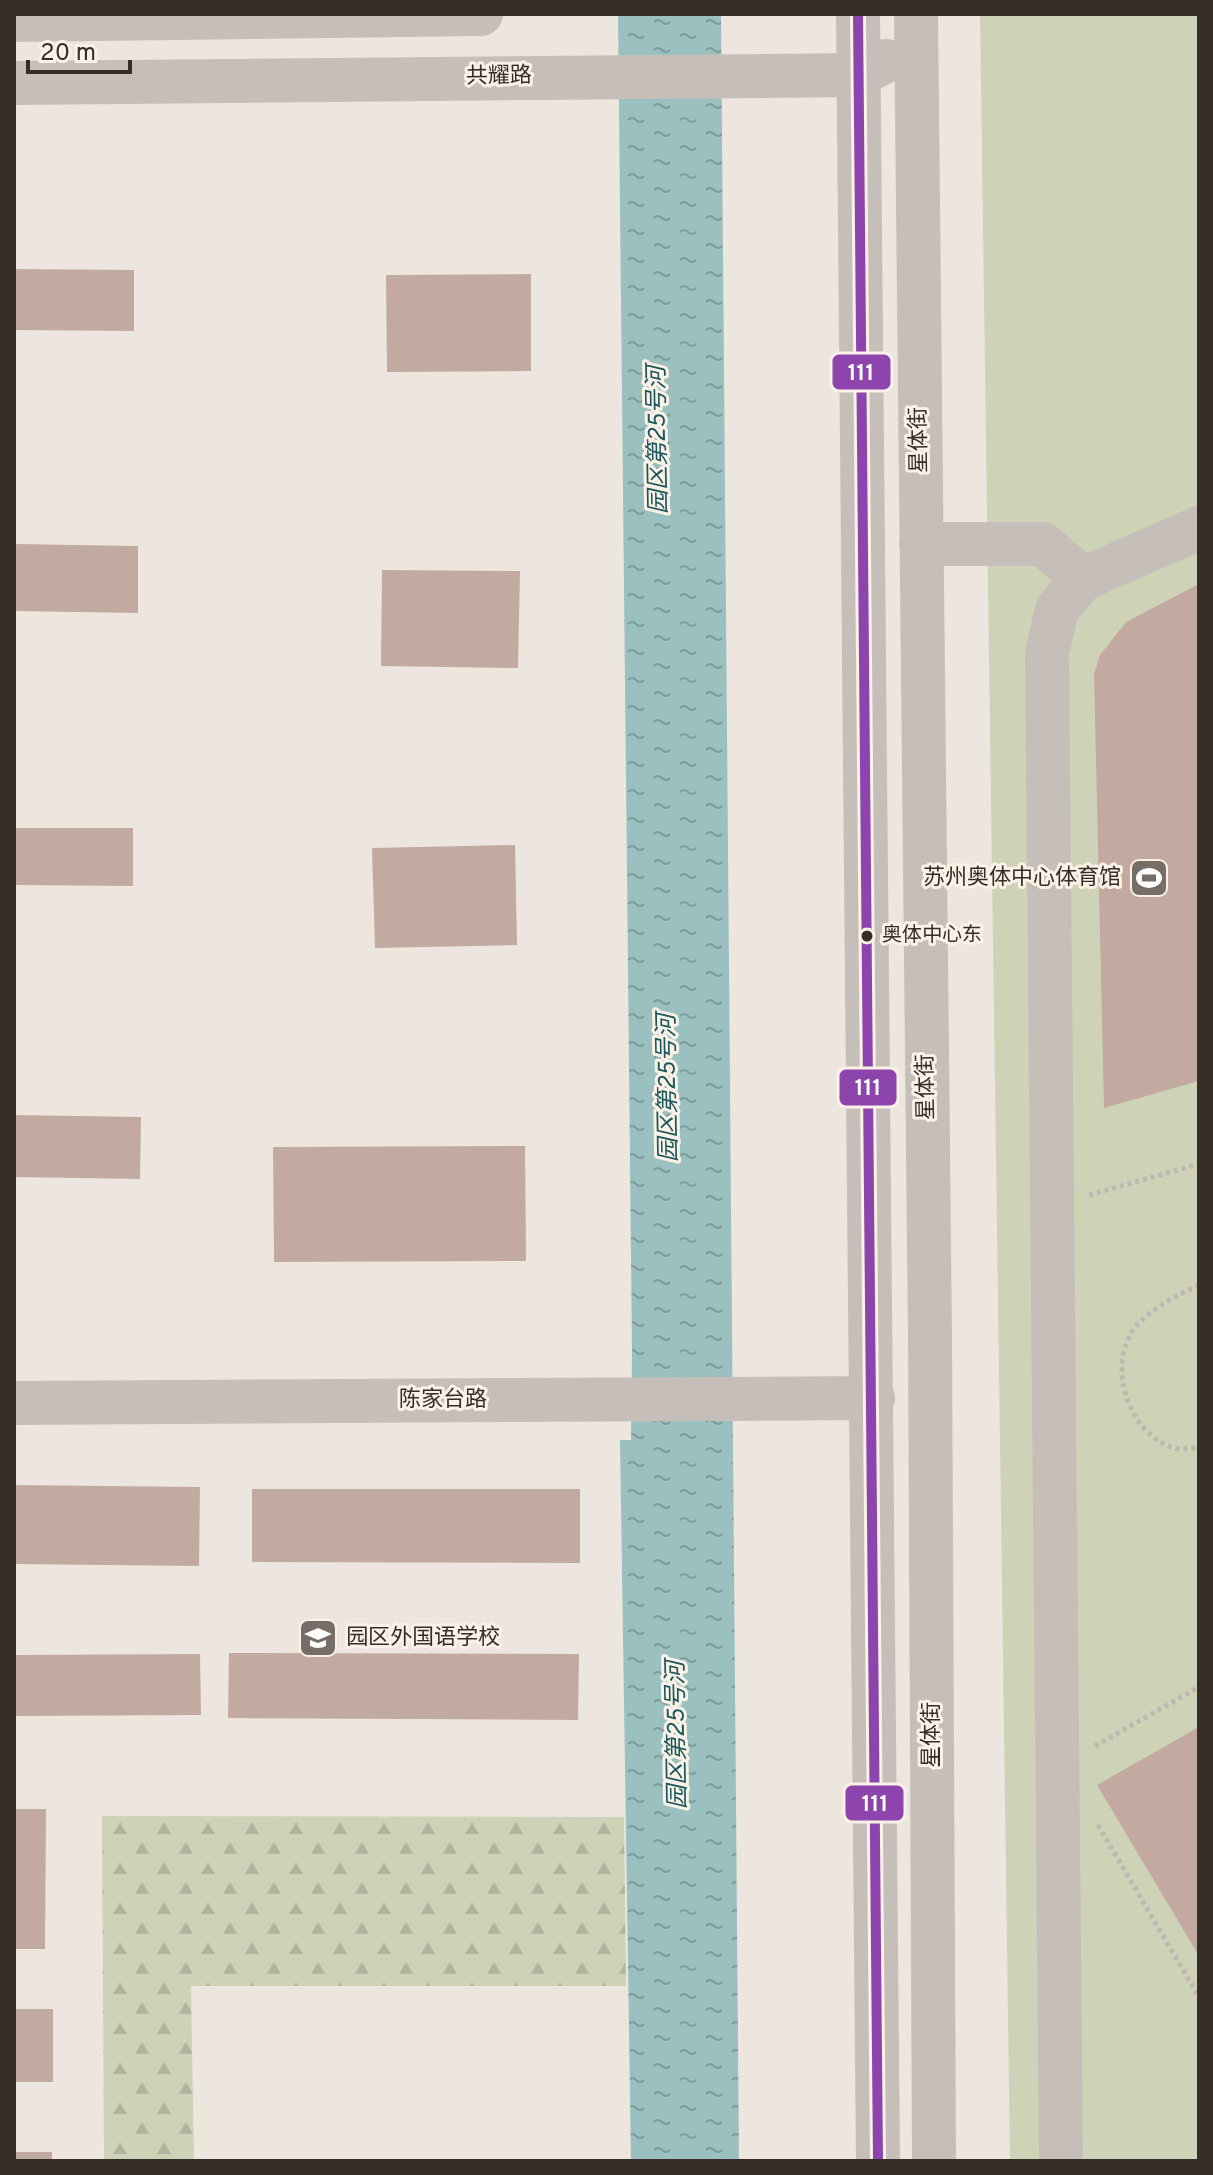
<svg xmlns="http://www.w3.org/2000/svg" width="1213" height="2175" viewBox="0 0 1213 2175" font-family="Overpass,'Noto Sans SC',sans-serif">
<style>
.forest{fill:url(#forest-firs)}
.park{fill:#ced3b8}
.water{fill:url(#water-ripples)}
.building{fill:#c2aaa0}
.lines{fill:none;stroke-linecap:round;stroke-linejoin:round}
.path{stroke:#bfb7b1;stroke-width:5;stroke-dasharray:4 4;stroke-linecap:butt}
.minor{stroke:#c6bfb9;stroke-width:44}
.bus-1-casing{stroke:#fbf1e6;stroke-width:16}
.bus-1{stroke:#8e44ad;stroke-width:10}
.bus-dot{fill:#372c27;stroke:#fbf1e6;stroke-width:3}
.labels{text-anchor:middle;dominant-baseline:central;stroke-width:6;stroke-linejoin:round;paint-order:stroke}
.bus-label{font-size:20px;fill:#372c27;stroke:#fbf1e6;text-anchor:start}
.street-label{font-size:22px;fill:#372c27;stroke:#fbf1e6}
.poi-label{font-size:22px;fill:#372c27;stroke:#fbf1e6;text-anchor:end}
.water-label{font-size:24px;font-style:italic;fill:#19575c;stroke:#fbf1e6}
.line-badge{stroke:#fbf1e6;stroke-width:3}
.badge-label{font-size:22px;text-anchor:middle;font-weight:bold;fill:#fff}
</style>
<defs>
<pattern id="forest-firs" width="22" height="20" patternUnits="userSpaceOnUse" patternTransform="scale(2)"><rect width="22" height="20" fill="#ced3b8"/><path d="M5 1l3.5 6h-7zM16 11l3.5 6h-7z" fill="#b2b59e"/></pattern>
<pattern id="water-ripples" width="26" height="14" patternUnits="userSpaceOnUse" patternTransform="scale(2)"><rect width="26" height="14" fill="#9ac0c0"/><path d="M2 4q2-2 4 0t4 0M15 11q2-2 4 0t4 0" fill="none" stroke="#7e9c9c"/></pattern>
</defs>
<rect width="100%" height="100%" fill="#ede6df"/>
<!-- forest -->
<path class="forest" d="M102 1816 624 1817 626 1986H191L194 2161H104Z"/>
<!-- park -->
<path class="park" d="M980 14H1199V2161H1010Z"/>
<!-- water -->
<path class="water" d="M618 14H721L739 2161H631L620 1440H631L632 1353Z"/>
<!-- building -->
<path class="building" d="M14 269 134 270V331L14 330Z
M531 274V371L387 372 386 275Z
M14 544 138 546V613L14 611Z
M382 570 520 571 518 668 381 666Z
M1199 584V1081L1104 1108 1094 674 1100 655 1126 622Z
M14 828H133V886L14 885Z
M515 845 517 945 375 948 372 848Z
M14 1115 141 1117 140 1179 14 1177Z
M525 1146 526 1261 274 1262 273 1147Z
M14 1485 200 1487 199 1566 14 1564Z
M252 1489H580V1563L252 1562Z
M229 1653 579 1654 578 1720 228 1718Z
M200 1654 201 1715 14 1716V1655Z
M1199 1727V1956L1097 1785Z
M14 1809H46L45 1949H14Z
M14 2009H53V2082H14Z
M14 2152H52V2161H14Z"/>
<g class="lines">
<!-- path -->
<path class="path" d="M1089 1195 1199 1164
M1199 1285C1177 1295 1142 1313 1130 1335 1109 1374 1131 1435 1174 1448 1181 1450 1192 1448 1199 1448
M1095 1746 1199 1687
M1098 1825 1199 1997"/>
<!-- minor -->
<path class="minor" d="M858 14 878 2161
M916 14 930 1337 934 2161
M14 20 481 14
M14 83 859 75 886 61
M921 544H1043L1083 579
M14 1403 873 1398
M1061 2161 1047 653 1057 609 1083 579 1199 528"/>
<defs>
<path id="bus-1" d="M858 14 878 2161"/>
</defs>
<!-- bus-1 casing -->
<use href="#bus-1" class="bus-1-casing"/>
<!-- bus-1 -->
<use href="#bus-1" class="bus-1"/>
</g>
<!-- icons -->
<defs>
<symbol id="stadium-square" viewBox="-11 -11 22 22"><rect x="-9" y="-9" width="18" height="18" rx="4" fill="#776d67" stroke="#fbf1e6"/><path d="M0-5a6.5 5 0 1 0 0 10a6.5 5 0 1 0 0-10ZM-3.5-1.8h7v3.6h-7Z" fill="#fff"/></symbol>
<symbol id="school-square" viewBox="-11 -11 22 22"><rect x="-9" y="-9" width="18" height="18" rx="4" fill="#776d67" stroke="#fbf1e6"/><path d="M0-5L7-2L0 1L-7-2ZM-4 1L0 2.5L4 1V4Q0 6-4 4Z" fill="#fff"/></symbol>
</defs>
<g fill-rule="evenodd">
<use href="#stadium-square" x="1127" y="856" width="44" height="44"/>
<use href="#school-square" x="296" y="1616" width="44" height="44"/>
</g>
<!-- markers -->
<circle class="bus-dot" cx="867" cy="936" r="7"/>
<g class="labels">
<!-- bus labels -->
<g class="bus-label">
<text x="882" y="936">奥体中心东</text>
</g>
<!-- street labels -->
<g class="street-label">
<text transform="translate(499 77) rotate(-1)">共耀路</text>
<text transform="translate(920 440) rotate(-91)">星体街</text>
<text transform="translate(927 1087) rotate(-91)">星体街</text>
<text x="443" y="1400">陈家台路</text>
<text transform="translate(932 1735) rotate(-90)">星体街</text>
</g>
<!-- poi labels -->
<g class="poi-label">
<text x="1121" y="878">苏州奥体中心体育馆</text>
<text x="346" y="1638" text-anchor="start">园区外国语学校</text>
</g>
<!-- water labels -->
<g class="water-label">
<text transform="translate(659 440) rotate(-91)">园区第25号河</text>
<text transform="translate(669 1088) rotate(-91)">园区第25号河</text>
<text transform="translate(678 1735) rotate(-91)">园区第25号河</text>
</g>
</g>
<g class="line-badge">
<rect x="831" y="353" width="61" height="38" rx="8" fill="#8e44ad"/>
<rect x="838" y="1068" width="60" height="39" rx="8" fill="#8e44ad"/>
<rect x="844" y="1784" width="61" height="38" rx="8" fill="#8e44ad"/>
</g>
<g class="badge-label">
<text x="861" y="380">111</text>
<text x="868" y="1095">111</text>
<text x="875" y="1811">111</text>
</g>
<!-- border -->
<rect width="1213" height="2175" fill="none" stroke="#372c27" stroke-width="32"/>
<!-- scale -->
<path d="M28 60v12h102v-12" fill="none" stroke="#372c27" stroke-width="4"/>
<text x="40" y="60" font-size="24" fill="#372c27" stroke="#fbf1e6" stroke-width="6" paint-order="stroke">20 m</text>
</svg>
